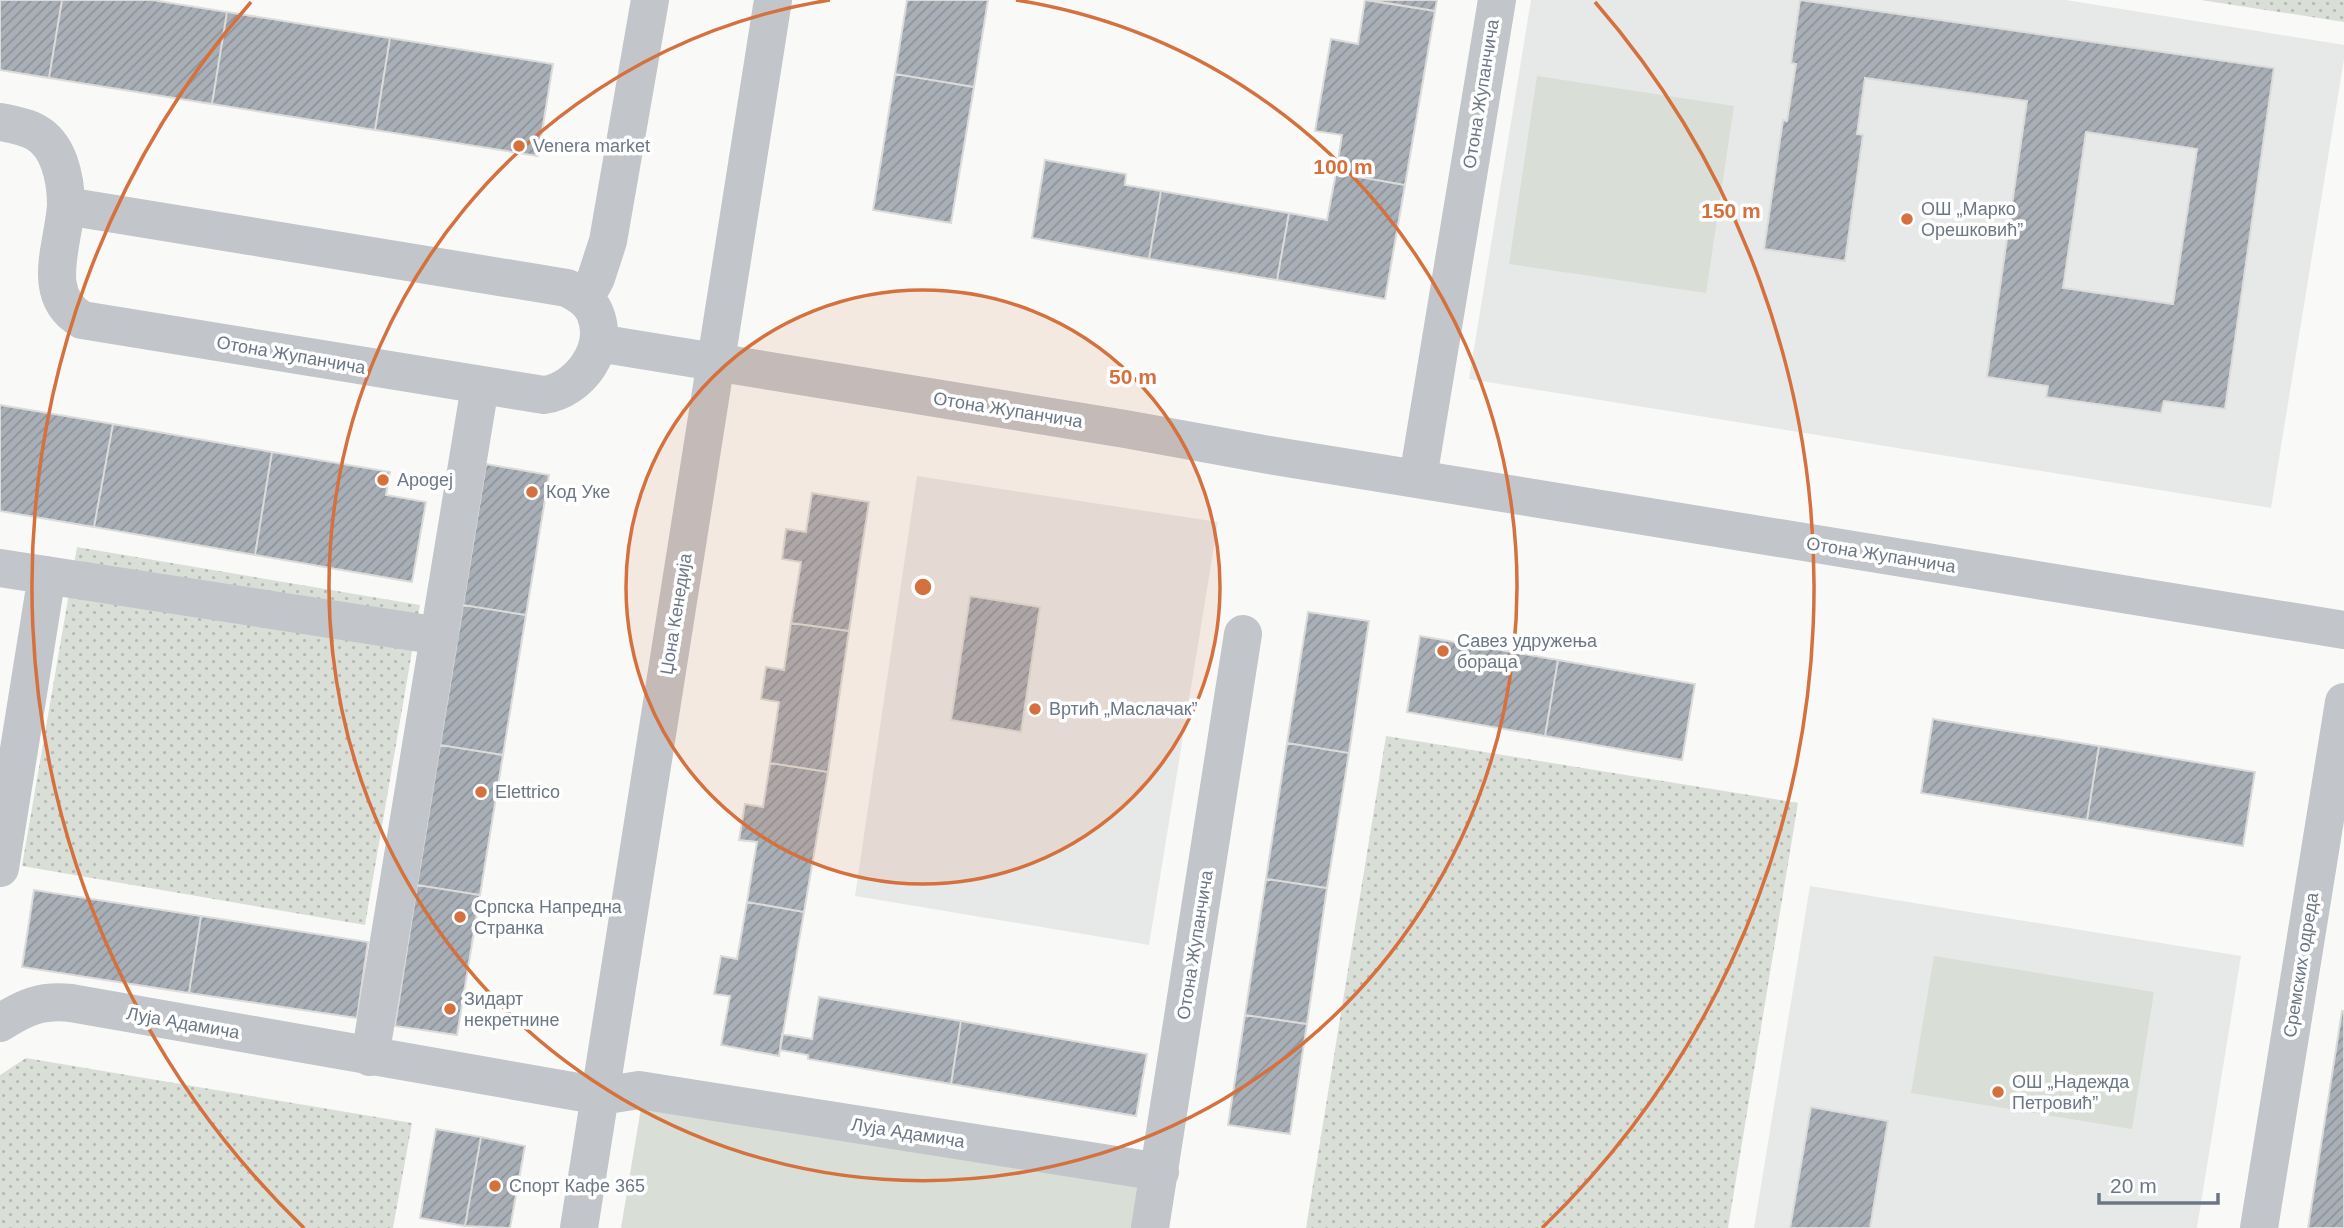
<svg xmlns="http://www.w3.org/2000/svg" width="2344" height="1228" viewBox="0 0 2344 1228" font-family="Arial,sans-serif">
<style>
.built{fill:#e7e9e8}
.grass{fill:url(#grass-dots)}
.park{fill:#d9ded7}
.building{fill:url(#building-hatch);stroke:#dbdcda;stroke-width:2;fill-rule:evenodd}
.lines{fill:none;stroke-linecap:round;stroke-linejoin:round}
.minor{stroke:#c2c5c9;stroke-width:38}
.ring{fill:none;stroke:#d4713e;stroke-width:3.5}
.poi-dot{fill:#d4713e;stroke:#fff;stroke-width:2.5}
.labels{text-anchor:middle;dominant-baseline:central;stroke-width:7;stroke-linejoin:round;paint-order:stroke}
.street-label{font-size:18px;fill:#6c7786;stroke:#fff}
.poi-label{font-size:18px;fill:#6c7786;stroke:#fff;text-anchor:start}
.centre{fill:#d4713e;stroke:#fff;stroke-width:3.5}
.ring-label{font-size:21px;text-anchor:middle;font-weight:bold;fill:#d4713e;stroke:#fff;stroke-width:7;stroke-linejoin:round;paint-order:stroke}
</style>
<defs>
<pattern id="grass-dots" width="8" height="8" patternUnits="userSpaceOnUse" patternTransform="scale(1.75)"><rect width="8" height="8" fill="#d9ded7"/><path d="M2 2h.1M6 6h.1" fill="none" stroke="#b4b9b4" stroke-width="1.8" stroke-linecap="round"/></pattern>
<pattern id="building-hatch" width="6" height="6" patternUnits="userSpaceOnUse" patternTransform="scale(1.75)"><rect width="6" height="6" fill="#a9afb6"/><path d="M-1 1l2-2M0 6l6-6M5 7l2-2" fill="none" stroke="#8e939a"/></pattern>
</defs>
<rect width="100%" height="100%" fill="#f9faf8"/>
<!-- built -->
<path class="built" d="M1531 0H2066L2344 45V59L2271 508 1469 379Z
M917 476 1218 522 1149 945 855 896Z
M1810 886 2241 956 2197 1228H1754Z"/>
<!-- grass -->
<path class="grass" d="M2201 0H2344V22Z
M77 547 420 605 365 925 22 866Z
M1386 736 1798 803 1728 1228H1306Z
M26 1058 412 1123 393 1228H0V1075Z"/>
<!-- park -->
<path class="park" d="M1537 76 1734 106 1706 293 1509 264Z
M1934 956 2154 992 2132 1129 1911 1093Z
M641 1108 1144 1187 1138 1228H621Z"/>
<!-- building -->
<path class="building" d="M0 0H62L49 78 0 70Z
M62 0H152L227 12 212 104 49 78Z
M907 0H988L974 87 895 74Z
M1365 0 1435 11 1405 185 1336 173 1342 135 1315 131 1331 39 1358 44Z
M1369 0H1437L1435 11Z
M1800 0 2274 68 2225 409 2164 401 2161 413 2046 397 2048 386 1987 377 2027 101 1865 78 1857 134 1863 135 1845 261 1764 249 1783 120 1787 121 1796 64 1791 63ZM2086 132 2197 149 2173 304 2063 288Z
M227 12 390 38 375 130 212 104Z
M390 38 553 64 538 156 375 130Z
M895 74 974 87 951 223 873 210Z
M1045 160 1126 174 1125 185 1161 191 1149 259 1032 238Z
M1336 173 1405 185 1385 299 1277 280 1289 213 1327 220Z
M1161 191 1289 213 1277 280 1149 259Z
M0 405 113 424 94 527 0 511Z
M113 424 272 452 255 555 94 527Z
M272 452 390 472 386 495 426 502 412 582 255 555Z
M486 464 549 475 526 615 463 605Z
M812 493 869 502 849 631 791 623 801 562 782 559 786 529 806 532Z
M970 596 1040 607 1021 732 951 720Z
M463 605 526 615 503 755 440 745Z
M1308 612 1369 621 1349 753 1287 743Z
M791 623 849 631 828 772 770 763 779 702 761 699 766 667 784 670Z
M1420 636 1558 660 1545 736 1407 712Z
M1558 660 1695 684 1682 760 1545 736Z
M1933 719 2099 746 2087 820 1921 793Z
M1287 743 1349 753 1327 888 1266 879Z
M440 745 503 755 480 895 417 885Z
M2099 746 2255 772 2243 846 2087 820Z
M770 763 828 772 804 912 747 902 757 842 739 840 745 804 763 807Z
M1266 879 1327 888 1307 1024 1245 1015Z
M417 885 480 895 457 1035 395 1026Z
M34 890 201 916 189 993 22 967Z
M747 902 804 912 779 1056 721 1045 730 996 714 994 721 956 737 959Z
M201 916 368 942 357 1018 189 993Z
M819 997 961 1021 951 1084 808 1059V1055L780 1050 782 1034 812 1039Z
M2342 1011H2344V1228H2308Z
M1245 1015 1307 1024 1290 1134 1228 1125Z
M961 1021 1147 1054 1136 1116 951 1084Z
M1811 1107 1888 1121 1870 1228H1790Z
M436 1129 481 1137 465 1226 420 1218Z
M481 1137 525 1146 510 1228 465 1226Z"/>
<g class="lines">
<!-- minor -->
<path class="minor" d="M0 122C29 127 48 132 59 162 64 176 66 189 66 205 64 244 39 295 82 320L544 395C579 390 610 349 595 313 590 300 578 294 567 288L66 206
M585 298 596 278 608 241 650 0
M598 343 1125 429 1269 455 2344 630
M1418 478 1497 0
M0 568 440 636
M0 868 47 575
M0 1023C25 1007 41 1000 71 1003L601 1096 639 1090 1160 1172
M370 1057 480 386
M579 1228 773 0
M1150 1228 1243 634
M2259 1228 2344 702"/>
</g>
<!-- distance rings -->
<circle cx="923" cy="587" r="297" fill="#d4713e" fill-opacity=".12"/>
<g class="ring">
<circle cx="923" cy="587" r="297"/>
<path d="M1016 0A594 594 0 1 1 830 0"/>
<path d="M304 1228A891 891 0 0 1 251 2M1595 2A891 891 0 0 1 1542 1228"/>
</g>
<!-- markers -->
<g class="poi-dot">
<circle cx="519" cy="146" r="7"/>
<circle cx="1907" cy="219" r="7"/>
<circle cx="383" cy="480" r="7"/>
<circle cx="532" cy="492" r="7"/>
<circle cx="1443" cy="651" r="7"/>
<circle cx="1035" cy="709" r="7"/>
<circle cx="481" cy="792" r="7"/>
<circle cx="460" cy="917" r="7"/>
<circle cx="450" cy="1009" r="7"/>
<circle cx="1998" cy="1092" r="7"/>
<circle cx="495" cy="1186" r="7"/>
</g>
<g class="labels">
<!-- street labels -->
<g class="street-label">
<text transform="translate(1481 94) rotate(-81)">Отона Жупанчича</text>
<text transform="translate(291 355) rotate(10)">Отона Жупанчича</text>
<text transform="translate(1008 410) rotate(9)">Отона Жупанчича</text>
<text transform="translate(1881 555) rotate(9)">Отона Жупанчича</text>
<text transform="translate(676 614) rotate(-81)">Џона Кенедија</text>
<text transform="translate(1195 945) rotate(-81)">Отона Жупанчича</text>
<text transform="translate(2301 965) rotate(-81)">Сремских одреда</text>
<text transform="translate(183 1023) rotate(10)">Луја Адамича</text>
<text transform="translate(908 1133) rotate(9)">Луја Адамича</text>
</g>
<!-- poi labels -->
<g class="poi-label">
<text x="533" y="146">Venera market</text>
<text x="1921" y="209">ОШ „Марко<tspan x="1921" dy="21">Орешковић”</tspan></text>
<text x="397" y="480">Apogej</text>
<text x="546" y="492">Код Уке</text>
<text x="1457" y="641">Савез удружења<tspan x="1457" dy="21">бораца</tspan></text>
<text x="1049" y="709">Вртић „Маслачак”</text>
<text x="495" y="792">Elettrico</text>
<text x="474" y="907">Српска Напредна<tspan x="474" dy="21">Странка</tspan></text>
<text x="464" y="999">Зидарт<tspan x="464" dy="21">некретнине</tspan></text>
<text x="2012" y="1082">ОШ „Надежда<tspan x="2012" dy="21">Петровић”</tspan></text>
<text x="509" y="1186">Спорт Кафе 365</text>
</g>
</g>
<circle cx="923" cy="587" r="10" class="centre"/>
<g class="ring-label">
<text x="1343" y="174">100 m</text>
<text x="1731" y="218">150 m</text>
<text x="1133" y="384">50 m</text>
</g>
<!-- scale -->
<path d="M2099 1193v10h119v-10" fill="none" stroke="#6c7786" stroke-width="3.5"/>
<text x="2110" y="1193" font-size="21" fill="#6c7786" stroke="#ffffff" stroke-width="5" paint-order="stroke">20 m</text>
</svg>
